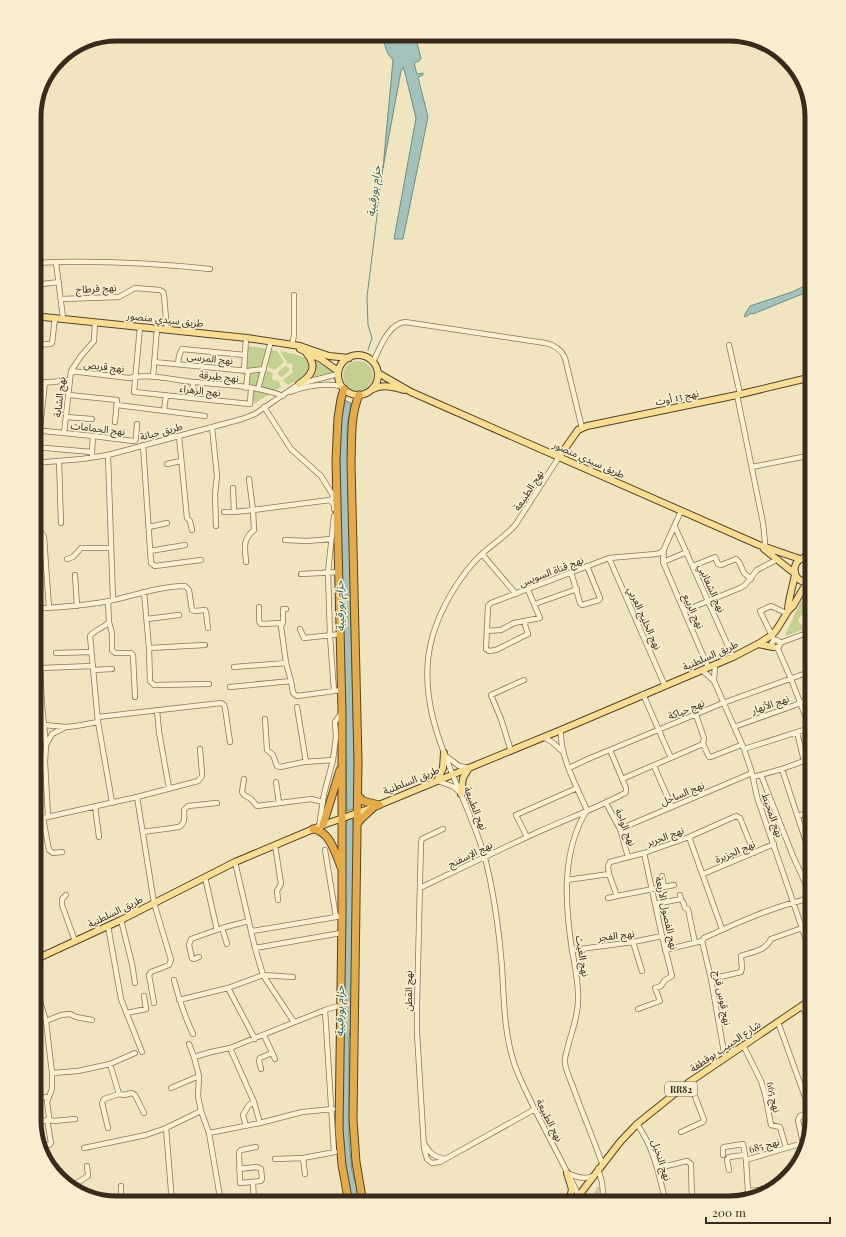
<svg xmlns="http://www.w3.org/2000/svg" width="846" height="1237" viewBox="0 0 846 1237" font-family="'Playfair Display','Noto Sans Arabic',serif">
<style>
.green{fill:#c4cf92}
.water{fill:#a2c2bb;stroke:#699089}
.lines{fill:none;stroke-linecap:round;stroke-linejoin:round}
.stream{stroke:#699089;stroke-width:1}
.minor-casing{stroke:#8a7556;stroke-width:6}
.major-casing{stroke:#57422b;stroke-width:8}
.highway-casing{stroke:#57422b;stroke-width:9}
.minor{stroke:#fbf1d2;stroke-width:4.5}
.major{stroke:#f7de93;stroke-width:6}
.highway{stroke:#e6ab49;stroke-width:7}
.labels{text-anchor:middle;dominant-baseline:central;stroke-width:3.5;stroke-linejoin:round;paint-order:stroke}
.shield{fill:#f7eecf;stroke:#716651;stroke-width:1}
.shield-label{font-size:9px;font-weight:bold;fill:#382b1b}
.street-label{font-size:10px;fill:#382b1b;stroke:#f7eecf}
.water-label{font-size:11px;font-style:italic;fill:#2a5959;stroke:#f7eecf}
.rim{fill:none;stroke:#382b1b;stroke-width:5}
</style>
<rect width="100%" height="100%" fill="#f0e5be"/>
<!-- green -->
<path class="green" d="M249 346 267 349 263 367 251 369 246 368 248 347Z
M271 350 277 351 284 362 275 370 266 366Z
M280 351 294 354 309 359C311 376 301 378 288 385L286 383H285L283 380 293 372 292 369 293 365 291 363 288 364Z
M343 376a15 15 0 1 1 30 0a15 15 0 1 1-30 0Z
M315 361 331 370 332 371 331 373 313 377 316 368Z
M285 366 289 368V371L282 377 279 376 278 374V372Z
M266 371 271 372 273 374 272 377V379L276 381 278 380 281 386 277 390 261 388Z
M252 373H261L257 387 249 386 250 375Z
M253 391 268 392 270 394 253 404Z
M812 588V600L803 597 806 592Z
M801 601 812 604V613L810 614 807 613 800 616 798 621 802 625 808 624 809 627 786 636V633Z
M598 1186 600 1188 601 1203H590V1201Z"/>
<!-- water -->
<path class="water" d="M381 34H418L417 43 421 58 419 61 414 63 417 74 423 73V75L418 77 428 117 403 239H394L416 118 405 73 403 67 401 71 383 168 393 60 388 54Z
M812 282V290L753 314 752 313 745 317 744 316 750 306 792 292Z
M344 400 351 403 347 427V441L355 808 347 811 339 429Z
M353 818 354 853 353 1012 349 1038V1141L352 1171 361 1203H351L346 1176 343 1135 342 1041 344 880 346 820Z"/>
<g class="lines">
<!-- stream -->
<path class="stream" d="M34 186 39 226
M368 350 372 338 368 325 367 297 383 167"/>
<defs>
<path id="minor" d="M56 262 63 318
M34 263C93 260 151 263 210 269
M34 285 59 282
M61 299 119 297 135 288 160 290 163 292 164 295 167 330
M140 327 134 392 250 404 251 389
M34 345 50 344 52 343 55 318
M35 345 40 383
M292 345 294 335V295
M729 345 740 394
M154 362 248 371 264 369
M373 362C380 348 388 324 405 322L545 343C555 345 561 349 565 358L582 428
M178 364 179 356 182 349 245 355
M71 371 129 378C149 373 173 380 194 382 223 385 255 385 283 396
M244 371 246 338
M153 377 157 329
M34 384 70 380
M246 388 248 371
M258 389 271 341
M290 392C308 385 323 383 341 386
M69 395 117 400 115 422
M737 395 763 523 765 542V550
M192 398 193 382
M117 405 205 416
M264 407 291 449 321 476 334 497
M164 411 166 395
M66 417 92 419
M212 427 217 476 215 494 216 526
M34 430 93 436 133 441H135L136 438 137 424
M64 433 71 371 81 356 94 341 95 322
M179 436 187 518 190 521 192 530
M143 445 151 563 155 566 201 560
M34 447 92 452V457
M38 447 45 382
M92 452 93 436
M108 455 113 600
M559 457 516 524C507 535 494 543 483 553 460 574 440 609 432 638 415 701 447 759 470 816 475 829 481 843 485 858 494 893 499 931 502 967 504 1001 504 1034 515 1066 521 1082 528 1095 535 1110 545 1129 554 1147 564 1166 570 1179 577 1189 581 1203
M59 461 61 523
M34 463 82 459 108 455 242 419 255 414 299 384 338 374
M167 464 181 461
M752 467 812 455
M249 479 253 510 330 500 334 497H337
M233 488 234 512 253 510 254 530C242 540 245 548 246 562
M330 500 334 505V509
M681 511 664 549 663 562 708 667
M224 512H234
M334 516 328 572 330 636 334 691
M149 527 167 523
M675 527 733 657
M34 529C39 530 42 532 44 537L49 608
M285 540 307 541 331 539
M150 551 185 545
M482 554 516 594
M609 558 665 686
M67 559 73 557 81 548H111
M663 562 687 552
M693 566 715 557 718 564 721 565 736 559 739 562 744 573 751 579
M571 572 580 603 582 605 599 600 600 598 587 566
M301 574 340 572
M75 575 77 606
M144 592 149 648 150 681 154 685H156L209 684
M108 601 109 622C103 629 95 629 90 636L98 722 112 802
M535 604 577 589
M259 607V621L261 624 283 623
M34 609C59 607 84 606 109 601 133 596 160 586 185 586L189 590 192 610 195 611 205 610 206 612 208 628
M684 611 740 588 745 585 757 570 778 559
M147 619 179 615
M34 621 40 668 42 706 46 745 45 762 48 816
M526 621 525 625 528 634 496 650 489 651 486 649 488 606 491 603 609 558 656 554 660 553 664 549
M109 622 112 633V650L115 653H131L133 655 135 697
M300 629 304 638 341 634
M487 631 501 630 514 623 540 618 528 590
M774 640 760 611 771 606 786 613
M772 644a4 4 0 1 1 8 0a4 4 0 1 1-8 0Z
M780 643 812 631
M777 647 791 679 810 728 812 730
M149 648 205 645
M56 653 91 652
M234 667 286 663
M40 668 92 666
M93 670 112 669
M702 670 714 681 744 749 752 773 757 797 812 957
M291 681 293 693 297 696 342 690
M714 681 715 664
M230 687 291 681 286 663 281 626 283 623V609H286
M643 694 671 758
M34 706H42
M297 707 306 762
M157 710 159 732 169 788
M696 715 704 738 703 744 709 757H711L741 745
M98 717 221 703 224 705 225 708 230 742
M265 719 267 750 273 755 277 766 280 767 304 762 333 760
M44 725 66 727 76 726 98 722
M734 727 812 699
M561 730C559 754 577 788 587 810 561 852 565 904 572 950 575 967 579 984 578 1001 578 1016 572 1031 568 1046 567 1051 564 1058 565 1063 566 1071 570 1079 573 1087 582 1112 593 1138 602 1163
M797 732 804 761
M543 737 552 742 562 751
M46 745 52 734 64 728
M744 749 810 728
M511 751 501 719 491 695 524 680
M446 756 459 766 469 768
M34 763 45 762
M654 766 672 807
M569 768 588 759 723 703 812 671
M782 769 808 848 812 850
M761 775 793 856 812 898
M753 777 782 769 812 758
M244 779 242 792 244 795 251 799 257 806 311 799 323 802
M622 779 703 744
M438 781 454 787 459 792
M276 782 279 803
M137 797 198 781 202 776V773L200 749
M606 803 620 829 628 857
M95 806 99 837
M798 816 812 811
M43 818 49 850 53 853 62 852
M34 820 137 797 154 903 171 960 169 965 151 972 149 975 154 1003
M319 827 324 794 333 760 336 737 335 722 342 712
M443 829 424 838 422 839 421 842 417 1005V1033L424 1148 427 1159 432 1163 440 1162 535 1109
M620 829 752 773
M143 832 179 827C186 823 184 816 184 810L188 806 217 803
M527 837 516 815 577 788
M689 837 722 929
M275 845 281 884 277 891 278 900
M325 850 336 917
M235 862 255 948 341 933
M609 874 617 896 674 885
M703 874 774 844
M662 876 664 887
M205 877 217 930
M567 880 609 874 608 866 610 862 644 853 689 837 736 816 740 818 754 853
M420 888C459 869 499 850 538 832 567 819 597 808 625 793L626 792V788L610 750
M66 895 62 899V905L75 941
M608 898 617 896
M683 902 685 908 688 909 695 943
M655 904 681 899 680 895
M121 920 132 964 135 983
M108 926 121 999 142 1052
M222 928 227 944
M802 930 812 926
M252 931 342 916
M702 941 711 979 725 1058
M34 942 38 958
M633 942 642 971
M573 950 633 942 662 936
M665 950 702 941 704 938C739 922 774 906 812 898
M199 957 194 959 192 958 189 945 191 939 222 928 249 921
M263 975 294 1022
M263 975 293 977
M711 979 741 972 742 968 741 956 743 955C754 952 766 950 771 939L802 928
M174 980C179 999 185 1017 193 1034
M34 982 46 1021 52 1073 78 1071 110 1064 119 1094 124 1095 132 1093 135 1095 144 1113
M179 1000 228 988
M802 1006 812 1027
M638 1009 660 1001 655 988 661 986 665 980 672 976 662 936 644 853
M325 1010 334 1152
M127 1013 146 1009 144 996
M46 1021 61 1015 70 1014 76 1017 92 1020
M778 1022 805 1097
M264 1035 275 1059
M255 1039 228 988 263 975 255 948
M189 1044 194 1057
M743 1045 761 1081 765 1094 771 1125 780 1127 786 1148
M110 1064 135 1053
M261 1069 259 1061 260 1058 272 1053
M171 1088 199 1076
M34 1098 49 1097
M201 1111 209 1133 221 1203
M35 1123 48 1120 49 1117 47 1102 52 1089V1073
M260 1123 302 1112 333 1109
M637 1124C654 1148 659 1175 666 1203
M246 1126 243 1115 249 1105 254 1102
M108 1128 102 1103 104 1099 119 1094
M681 1132 703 1122 704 1120 693 1091 688 1083
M209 1133 260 1123 254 1102 230 1048
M425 1145C430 1154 435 1157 445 1159
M41 1147 49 1145 51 1143 48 1125V1120L54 1121 75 1119
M84 1148 146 1135 166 1128
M804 1148 798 1120 800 1116 812 1112
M723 1155V1148L724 1147 743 1144 746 1160
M275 1159 303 1158
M658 1168 687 1161 691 1164 692 1203
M239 1169 257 1167 261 1169 262 1179 261 1181 240 1183 239 1152 241 1150 256 1147
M598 1169 602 1182 604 1203
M729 1170 727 1160 729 1157 744 1155
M567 1173C577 1177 584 1180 593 1176
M305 1174 303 1158 335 1152
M253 1183 254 1203
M121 1186V1203
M748 1191 773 1189
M76 1192 77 1183 88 1176 87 1166
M743 1199 748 1191 746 1160 803 1143
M172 1203 166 1128 201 1111 198 1096 199 1076 194 1057 211 1052 230 1048 325 1010 341 1005"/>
<path id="major" d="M34 316 247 338 300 346 329 356 349 358
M300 349 321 359 338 371
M338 375a20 20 0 1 1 40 0a20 20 0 1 1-40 0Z
M378 373 411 392 759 545 800 559
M299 384C311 376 318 367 307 354
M373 389C383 384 394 387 404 390
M559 457 578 430 587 426 737 395 812 377
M764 549 794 573
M804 558 812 547
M811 581C788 587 790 551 812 559
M788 611C788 599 793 587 795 574
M758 644 773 647
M437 781 443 768 444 753
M461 794 463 778 469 768
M34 960 121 920 235 862 323 825 374 807 561 730 733 657 758 644 772 635 777 629 788 611 793 606 803 589 809 582
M567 1173 572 1189 569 1203
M573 1203 620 1142 637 1124 688 1083 812 999"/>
<path id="highway" d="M344 389 341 399 338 418 336 460 342 712V916L339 1129 342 1165 349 1203
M359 395C350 416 352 440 351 462L358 760 353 1119 356 1162 363 1203
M358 796 363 801 379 805
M358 823 361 819 374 807
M323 825 340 770
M313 829C330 831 335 853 341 867"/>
</defs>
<!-- minor casing -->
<use href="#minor" class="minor-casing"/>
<!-- major casing -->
<use href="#major" class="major-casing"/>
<!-- highway casing -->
<use href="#highway" class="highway-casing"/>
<!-- minor -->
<use href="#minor" class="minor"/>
<!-- major -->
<use href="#major" class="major"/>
<!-- highway -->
<use href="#highway" class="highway"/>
</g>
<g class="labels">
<!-- shield labels -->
<rect class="shield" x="665" y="1082" width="32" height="14" rx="3"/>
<g class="shield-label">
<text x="681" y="1089">RR82</text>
</g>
<!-- street labels -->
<g class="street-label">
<text transform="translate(96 288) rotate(-3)">نهج قرطاج</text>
<text transform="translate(165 319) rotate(6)">طريق سيدي منصور</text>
<text transform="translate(210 358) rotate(6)">نهج المرسى</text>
<text transform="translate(104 366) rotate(6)">نهج قربص</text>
<text transform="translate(219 376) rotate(6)">نهج طبرقة</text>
<text transform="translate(200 390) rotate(6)">نهج الزهراء</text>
<text transform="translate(59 397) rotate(-83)">نهج الشابة</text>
<text transform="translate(677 397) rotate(-12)">نهج 13 أوت</text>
<text transform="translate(98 428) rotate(7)">نهج الحمامات</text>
<text transform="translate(161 431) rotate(-15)">طريق حبانة</text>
<text transform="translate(589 459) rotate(24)">طريق سيدي منصور</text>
<text transform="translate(528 490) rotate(-57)">نهج الطبيعة</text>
<text transform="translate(551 571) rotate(-21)">نهج قناة السويس</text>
<text transform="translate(712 588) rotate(66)">نهج الشعانبي</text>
<text transform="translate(694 611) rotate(66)">نهج الربيع</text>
<text transform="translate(645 618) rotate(66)">نهج الخليج العربي</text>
<text transform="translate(710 655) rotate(-24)">طريق السلطنية</text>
<text transform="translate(770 704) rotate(-19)">نهج الأنهار</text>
<text transform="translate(686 709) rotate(-22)">نهج حياكة</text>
<text transform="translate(411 780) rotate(-22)">طريق السلطنية</text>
<text transform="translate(682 793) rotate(-23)">نهج الساحل</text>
<text transform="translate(476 808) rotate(68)">نهج الطبيعة</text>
<text transform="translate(773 815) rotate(71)">نهج المحيط</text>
<text transform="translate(626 827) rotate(68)">نهج الواحة</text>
<text transform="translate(665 836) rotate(-20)">نهج الحرير</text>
<text transform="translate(735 851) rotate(-23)">نهج الجزيرة</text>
<text transform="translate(470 854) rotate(-26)">نهج الإسفنج</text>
<text transform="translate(115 911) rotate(-26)">طريق السلطنية</text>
<text transform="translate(667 913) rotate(78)">نهج الفصول الأربعة</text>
<text transform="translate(616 935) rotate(-7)">نهج الفجر</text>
<text transform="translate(583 956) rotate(81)">نهج الغيث</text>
<text transform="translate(408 991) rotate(-90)">نهج القطن</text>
<text transform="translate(723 998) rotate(79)">نهج قوس قزح</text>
<text transform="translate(725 1046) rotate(-34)">شارع الحبيب بوقطفة</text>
<text transform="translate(774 1097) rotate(76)">نهج 665</text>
<text transform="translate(550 1120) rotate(63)">نهج الطبيعة</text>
<text transform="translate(764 1145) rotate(-16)">نهج 685</text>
<text transform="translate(662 1160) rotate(72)">نهج النخيل</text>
</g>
<!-- water labels -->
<g class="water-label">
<text transform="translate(373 191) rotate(-83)">حزام بورقيبة</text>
<text transform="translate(339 606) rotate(-91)">حزام بورقيبة</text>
<text transform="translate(339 1011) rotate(-89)">حزام بورقيبة</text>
</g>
</g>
<!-- crop -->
<path d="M0 0H846V1237H0ZM117 41H729A76 76 0 0 1 805 117V1120A76 76 0 0 1 729 1196H117A76 76 0 0 1 41 1120V117A76 76 0 0 1 117 41Z" fill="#f7eecf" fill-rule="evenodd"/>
<path class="rim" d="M117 41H729A76 76 0 0 1 805 117V1120A76 76 0 0 1 729 1196H117A76 76 0 0 1 41 1120V117A76 76 0 0 1 117 41Z"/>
<!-- scale -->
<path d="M706 1217v6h124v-6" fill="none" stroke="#382b1b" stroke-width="2"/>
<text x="712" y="1217" font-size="12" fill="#382b1b" stroke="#f7eecf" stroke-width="3" paint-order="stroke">200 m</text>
</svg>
